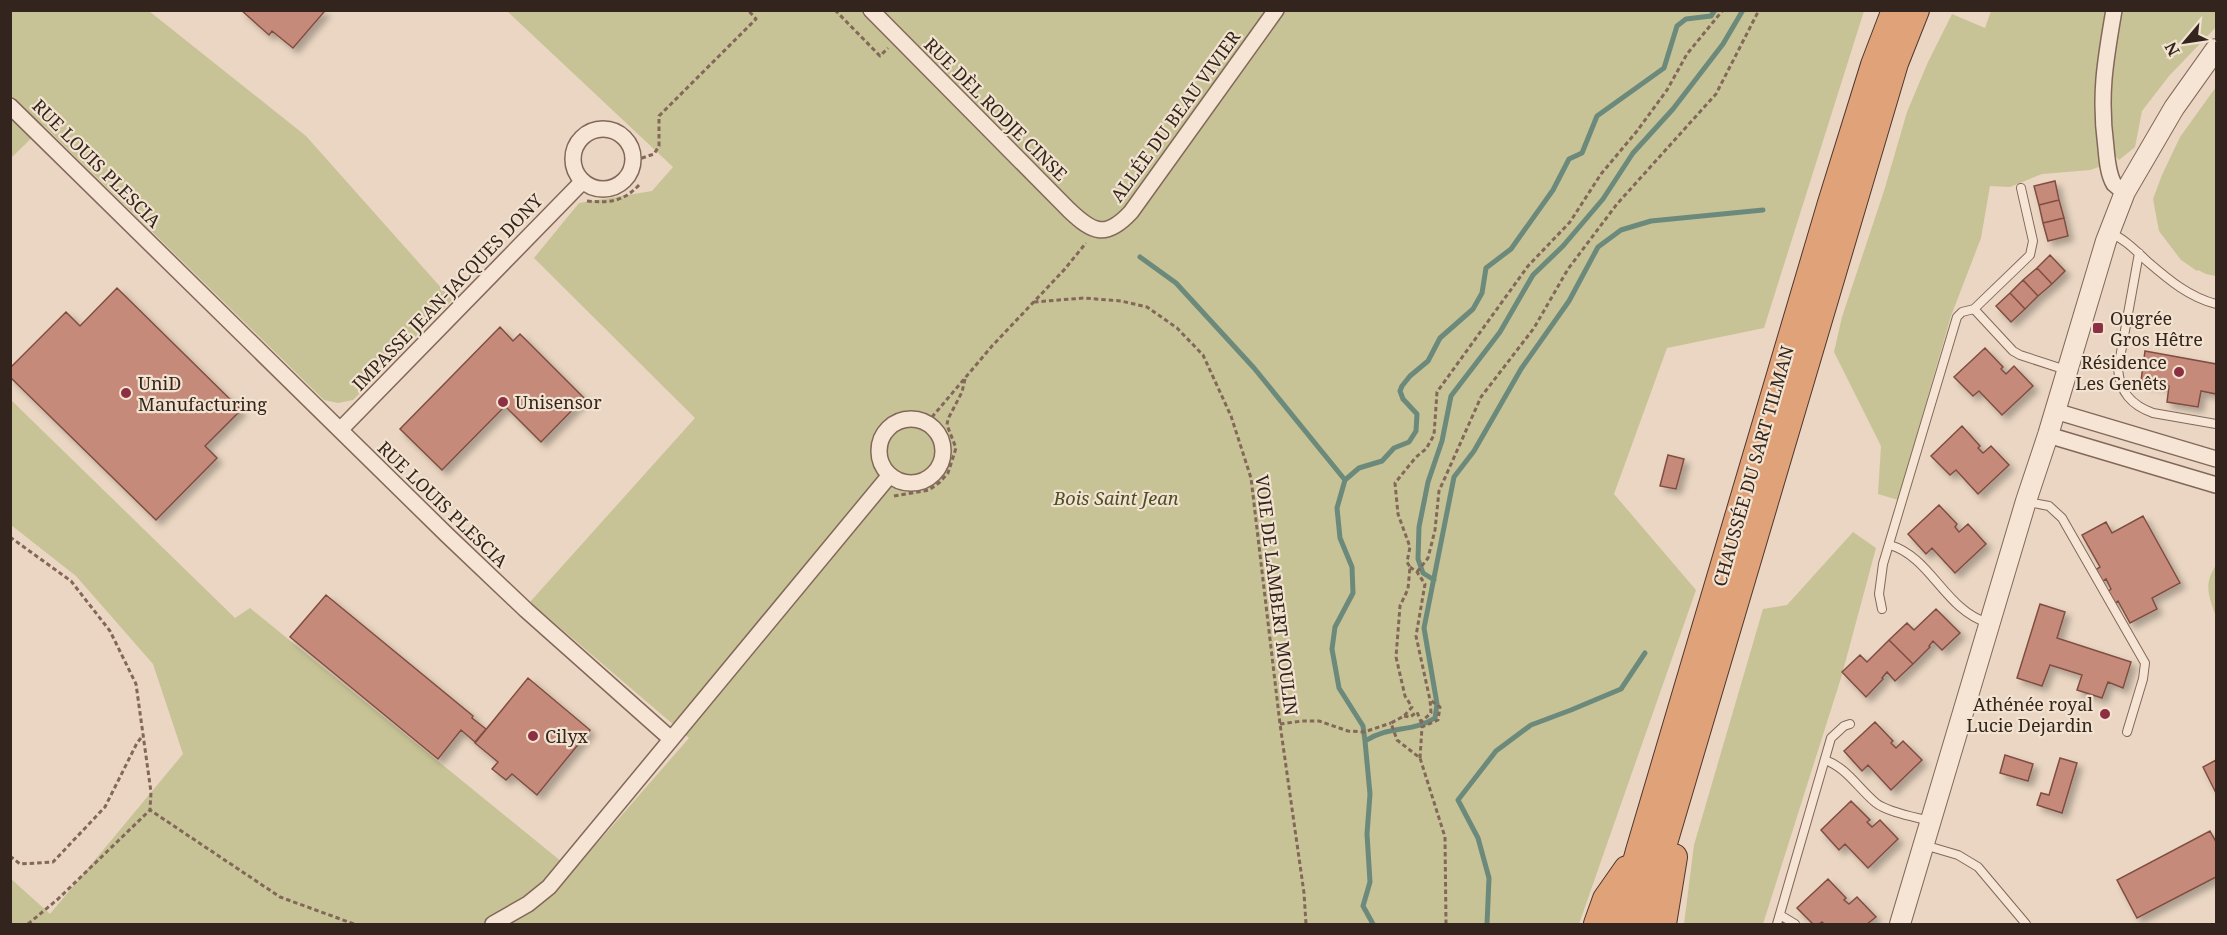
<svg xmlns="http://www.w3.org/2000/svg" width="2227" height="935" viewBox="0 0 2227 935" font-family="'Noto Serif',serif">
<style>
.green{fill:#c7c396}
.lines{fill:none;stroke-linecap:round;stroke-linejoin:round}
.stream{stroke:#6c8a7c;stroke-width:5}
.building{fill:#c68a7a;stroke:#804e42;stroke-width:1.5;filter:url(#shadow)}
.service-casing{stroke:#83685a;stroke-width:10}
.minor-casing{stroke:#83685a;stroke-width:18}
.tertiary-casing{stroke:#83685a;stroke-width:22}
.trunk-casing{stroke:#50372e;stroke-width:28}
.path{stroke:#83685a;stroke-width:3;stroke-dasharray:4.5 3;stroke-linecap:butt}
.service{stroke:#f6e5d4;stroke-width:8}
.minor{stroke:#f6e5d4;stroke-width:15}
.tertiary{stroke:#f6e5d4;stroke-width:20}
.trunk{stroke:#e0a379;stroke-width:26}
.poi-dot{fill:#8d2f43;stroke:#f2e2d0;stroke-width:2}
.labels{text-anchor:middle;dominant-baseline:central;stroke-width:4.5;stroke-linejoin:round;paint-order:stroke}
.street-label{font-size:18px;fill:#33241d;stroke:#f2e2d0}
.poi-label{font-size:18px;fill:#33241d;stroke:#f2e2d0;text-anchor:start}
.park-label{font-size:18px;font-style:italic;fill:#4c4e25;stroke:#f2e2d0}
</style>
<defs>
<filter id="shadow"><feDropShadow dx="5" dy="5" stdDeviation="3" flood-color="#0004"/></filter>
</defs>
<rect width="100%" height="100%" fill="#ead6c2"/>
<!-- green -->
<path class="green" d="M11 11H149L306 136 452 300 353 400 338 403 324 400 44 126 11 158Z
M507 11H1864L1764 328 1667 348 1614 494 1696 590 1579 924H11L10 878 50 914 183 754 153 664 76 576 11 525V400L235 618 250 608 573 871 689 738 530 602 695 418 534 258 579 203 652 191 673 167Z
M1991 11H2216V27L2169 76 2142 111 2135 147 2119 160 2099 139V167L2090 170 2042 174 2010 187 1990 186 1981 238 1951 316 1898 500 1878 494 1881 446 1834 352 1842 317 1884 191 1907 112 1928 62 1952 14 1985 28Z
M2216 87V276L2206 274 2198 270 2197 271 2181 260 2159 231 2153 199 2162 175 2180 137Z
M1853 532 1876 548 1841 678 1763 924H1684L1694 845 1763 609 1787 605Z
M2216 565V617C2209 596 2203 585 2216 565Z"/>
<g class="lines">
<!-- stream -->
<path class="stream" d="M1140 257 1176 283 1254 368 1345 480
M1434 580 1423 573 1418 559 1419 527 1428 482 1442 441 1451 396 1500 332 1533 275 1563 246 1603 199 1633 153 1673 109 1723 44 1743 10
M1365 741C1390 725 1411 733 1435 718L1437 704 1424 628 1454 477 1474 451 1521 369 1569 301 1598 247 1621 230 1651 221 1763 210
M1373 924 1363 906 1370 882 1367 834 1370 794 1365 741 1363 726 1339 688 1332 649 1335 627 1353 593 1352 567 1340 538 1337 508 1345 480 1359 468 1382 461 1394 448 1409 442 1416 431 1417 414 1403 399 1400 391 1402 386 1410 376 1428 361 1440 338 1473 309 1482 293 1486 268 1511 249 1553 190 1569 159 1582 153 1597 116 1664 68 1677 26 1686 19 1711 16 1715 10
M1487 924 1489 878 1478 838 1458 800 1496 751 1531 725 1571 710 1621 689 1645 653"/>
</g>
<!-- building -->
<path class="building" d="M241 10H323L324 12 293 48 272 31 269 35Z
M2055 181 2059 200 2039 205 2034 186Z
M2059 200 2064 218 2043 223 2039 205Z
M2064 218 2068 236 2048 241 2043 223Z
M2050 255 2065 271 2052 284 2037 268Z
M2037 268 2052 284 2038 296 2023 280Z
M2023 280 2038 296 2025 309 2010 293Z
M117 288 241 410 205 446 217 458 156 520 10 377V368L66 312 80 326Z
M2010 293 2025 309 2011 322 1996 306Z
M500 327 513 341 520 334 584 398 541 442 505 406 442 470 400 429Z
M1985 348 2003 367 2001 369 2006 374 2014 366 2033 386 2002 415 1979 391 1973 396 1954 377Z
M2145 351 2216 364V394L2201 391 2198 407 2167 402 2169 386 2141 381Z
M1962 426 1980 446 1978 448 1983 453 1991 446 2009 465 1978 494 1956 470 1950 475 1931 456Z
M1668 455 1684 459 1676 489 1660 486Z
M1939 505 1957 524 1955 527 1959 532 1968 524 1986 544 1955 573 1932 548 1926 554 1908 534Z
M2143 516 2180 583 2152 598 2157 609 2130 623 2118 601 2114 604 2107 592 2111 589 2106 579 2102 582 2095 570 2100 567 2082 535 2106 522 2112 533Z
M326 595 473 716 472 718 486 729 475 742 461 730 438 759 290 637Z
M2040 604 2065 612 2057 638 2131 662 2123 688 2108 682 2102 698 2077 690 2082 675 2050 665 2042 686 2017 678Z
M1936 609 1960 633 1942 650 1933 641 1929 646 1930 647 1913 664 1889 640 1907 623 1914 630Z
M1889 640 1913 664 1895 681 1887 672 1882 678 1883 679 1866 697 1842 672 1860 655 1867 662Z
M528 678 590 730 537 795 512 774 506 780 492 769 498 762 475 743Z
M1875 722 1893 741 1891 743 1896 748 1903 741 1922 760 1891 790 1868 765 1862 771 1844 751Z
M2005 755 2033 764 2028 781 2000 773Z
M2060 758 2077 763 2062 813 2037 805 2041 793 2049 795Z
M2216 760V793L2203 767Z
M1851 801 1870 820 1867 822 1872 827 1880 820 1898 839 1868 868 1845 844 1839 850 1821 830Z
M2210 831 2216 842V877L2137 918 2117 880Z
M1828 879 1846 898 1844 900 1849 904 1857 897 1876 917 1867 924H1824L1822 922 1819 924H1813L1797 908Z"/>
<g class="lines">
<defs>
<path id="service" d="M2110 233C2125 239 2136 251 2148 262 2169 280 2189 297 2216 304
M2139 253 2118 369C2120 392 2131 405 2153 413L2216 424
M1974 309 2030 255 2033 241 2021 188
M2028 502 2049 506 2062 518 2145 663 2143 679 2127 732
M1890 545C1931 557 1945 610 1988 623
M1882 609 1879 594 1883 564 1957 317 1962 312 1974 309 2013 351 2020 355 2066 370
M1825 760C1847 768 1858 788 1876 803 1887 812 1915 817 1930 821
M1924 845 1958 855 1978 867 2026 924
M1780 915 1795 924
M1777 924 1831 738 1844 726 1850 724"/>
<path id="minor" d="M871 10 1069 210C1093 233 1106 239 1131 212L1276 10
M2114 10C2105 62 2099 96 2106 148 2107 159 2108 174 2114 184 2117 187 2121 190 2125 192
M10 106 447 535 526 610 671 739
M573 159a30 30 0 1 1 60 0a30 30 0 1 1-60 0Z
M2055 411 2216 459
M879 451a32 32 0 1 1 64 0a32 32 0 1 1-64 0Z
M340 430 583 181
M2048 435 2216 485
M493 924 528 904 549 887 890 475"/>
<path id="tertiary" d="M1900 924 2026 501 2048 435 2106 241 2125 192 2174 108 2216 49"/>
<path id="trunk" d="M1597 924 1606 899 1627 869
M1619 924 1639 851 1831 203 1874 65 1895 10
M1640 924 1895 63 1916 10
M1663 924 1674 857"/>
</defs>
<!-- service casing -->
<use href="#service" class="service-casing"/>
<!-- minor casing -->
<use href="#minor" class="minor-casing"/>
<!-- tertiary casing -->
<use href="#tertiary" class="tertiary-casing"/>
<!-- trunk casing -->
<use href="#trunk" class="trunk-casing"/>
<!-- path -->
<path class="path" d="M835 10 880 56 888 48
M634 158H642L654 154 659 146V116L756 19 748 10
M587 201C609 203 623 202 639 185
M1034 302 1084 298 1121 301 1147 307 1177 328 1203 355 1231 416 1251 478 1280 724 1304 893 1306 924
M927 423 992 346 1064 270 1086 243
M894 496 929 490 940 482 948 473 956 448 947 425 948 419 962 392 965 379
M10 537 71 581 110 631 136 684 151 792 150 810
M1410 567 1417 572 1425 584 1416 636 1430 700 1431 713 1422 721
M1417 572 1428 558 1435 530 1439 491 1481 397 1534 328 1568 269 1617 204 1716 94 1759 10
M1404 716 1410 717 1417 712 1422 724
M1280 724 1302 721H1319L1348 731 1364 732 1391 723
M1420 758 1422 727 1438 720 1440 707 1430 700
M10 856 20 864 53 862 105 807 137 743 144 734
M28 924 58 899 150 810 280 897 354 924
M1446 924 1445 837 1420 758 1397 740 1391 723 1404 716 1412 707 1405 696 1396 657 1400 606 1408 589 1410 567 1407 562 1410 547 1398 514 1395 483 1416 457 1426 449 1434 435 1437 392 1528 266 1570 222 1601 174 1637 131 1667 90 1687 54 1723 10"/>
<!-- service -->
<use href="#service" class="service"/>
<!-- minor -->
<use href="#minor" class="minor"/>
<!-- tertiary -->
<use href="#tertiary" class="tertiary"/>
<!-- trunk -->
<use href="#trunk" class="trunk"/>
</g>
<!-- markers -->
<g class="poi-dot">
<rect x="2092" y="322" width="12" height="12" rx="3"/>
<circle cx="2179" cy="372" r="6"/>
<circle cx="126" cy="393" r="6"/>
<circle cx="503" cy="402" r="6"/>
<circle cx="2105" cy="714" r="6"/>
<circle cx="533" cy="736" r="6"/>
</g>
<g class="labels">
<!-- street labels -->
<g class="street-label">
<text transform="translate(996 109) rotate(45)">RUE DÈL RODJE CINSE</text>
<text transform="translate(1175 116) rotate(-54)">ALLÉE DU BEAU VIVIER</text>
<text transform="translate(97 163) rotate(45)">RUE LOUIS PLESCIA</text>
<text transform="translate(447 292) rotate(-46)">IMPASSE JEAN-JACQUES DONY</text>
<text transform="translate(1753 466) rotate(-74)">CHAUSSÉE DU SART TILMAN</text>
<text transform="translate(443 504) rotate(44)">RUE LOUIS PLESCIA</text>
<text transform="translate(1277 595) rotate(83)">VOIE DE LAMBERT MOULIN</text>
</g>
<!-- poi labels -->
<g class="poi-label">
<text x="2110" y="318">Ougrée<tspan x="2110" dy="21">Gros Hêtre</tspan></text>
<text x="2167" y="362" text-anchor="end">Résidence<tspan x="2167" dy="21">Les Genêts</tspan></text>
<text x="138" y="383">UniD<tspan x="138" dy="21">Manufacturing</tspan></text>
<text x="515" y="402">Unisensor</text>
<text x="2093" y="704" text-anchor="end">Athénée royal<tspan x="2093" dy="21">Lucie Dejardin</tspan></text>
<text x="545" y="736">Cilyx</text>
</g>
<!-- park labels -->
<g class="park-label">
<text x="1116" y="498">Bois Saint Jean</text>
</g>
</g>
<!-- border -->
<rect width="2227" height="935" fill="none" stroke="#33241d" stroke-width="24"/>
<!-- north arrow -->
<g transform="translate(2185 42) rotate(241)" stroke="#f2e2d0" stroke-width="4.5" paint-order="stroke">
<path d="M0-4.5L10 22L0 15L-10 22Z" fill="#33241d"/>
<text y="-9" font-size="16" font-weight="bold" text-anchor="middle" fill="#33241d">N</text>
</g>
</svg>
